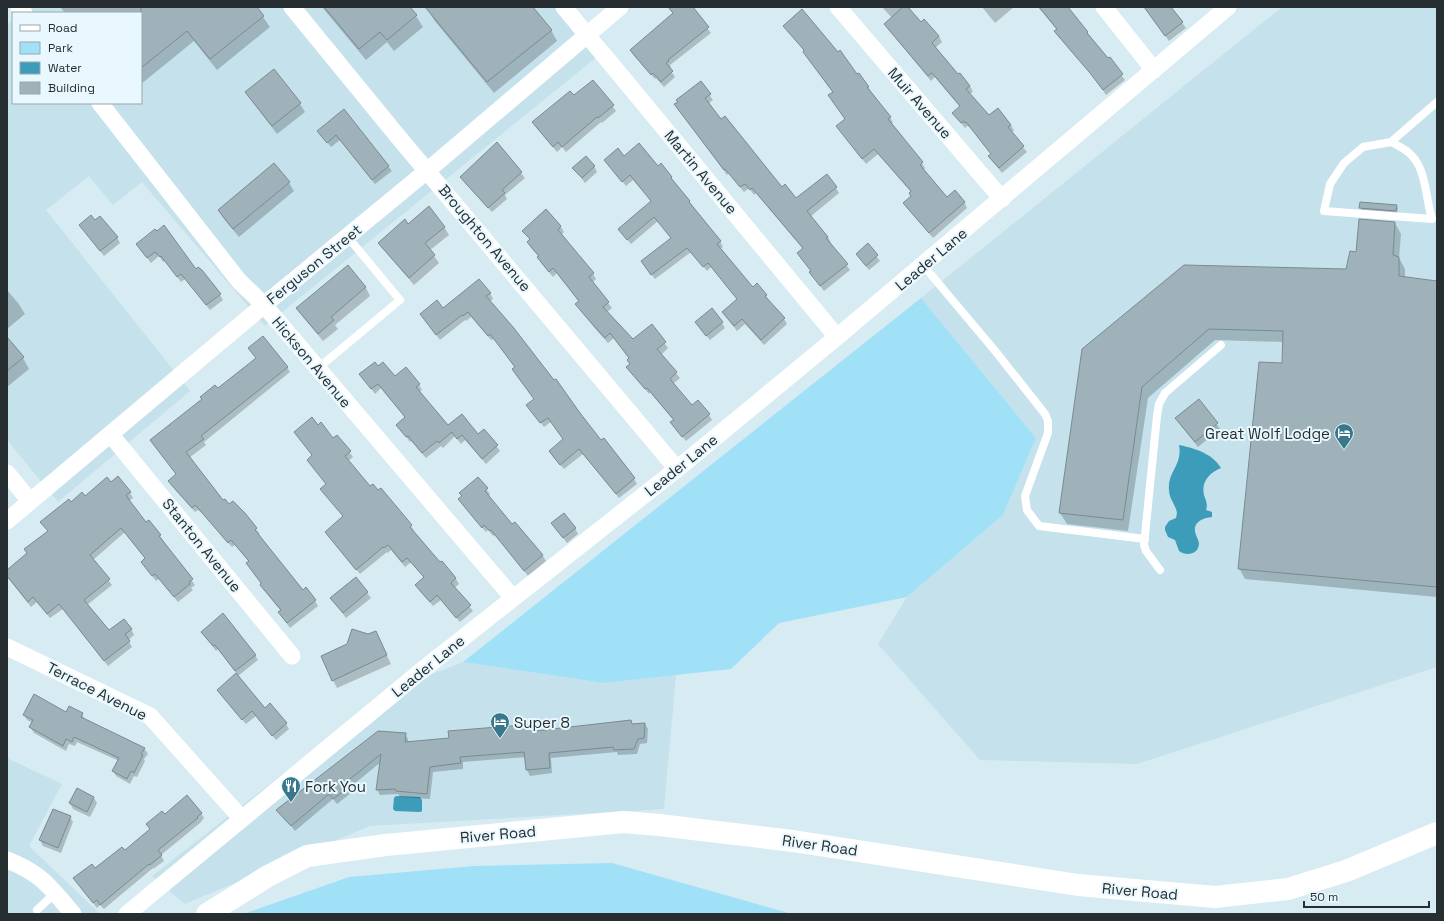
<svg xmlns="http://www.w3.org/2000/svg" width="1444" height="921" viewBox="0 0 1444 921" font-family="'Space Grotesk',sans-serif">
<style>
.built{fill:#c5e1eb}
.green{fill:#a1e1f8}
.water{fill:#3d9cb9}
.shadow{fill:#0003}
.building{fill:#9fb2b9;stroke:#798b92}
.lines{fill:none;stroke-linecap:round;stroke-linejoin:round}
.service{stroke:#fff;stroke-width:8}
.minor{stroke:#fff;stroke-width:17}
.secondary{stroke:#fff;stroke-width:22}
.labels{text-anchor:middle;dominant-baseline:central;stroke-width:4;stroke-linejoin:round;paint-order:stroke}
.street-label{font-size:15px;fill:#272e31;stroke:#e8f8fe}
.poi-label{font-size:15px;fill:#272e31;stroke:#e8f8fe;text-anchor:start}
</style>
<rect width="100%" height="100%" fill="#d7ebf2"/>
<!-- built -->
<path class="built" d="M29 7H576L609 47 265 326 142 182 113 205 89 176 46 210 190 391 58 502 7 440V25L13 20V103H141V13H22Z
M1282 7H1437V667L1137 764 980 760 878 644 907 597 1003 515 1036 438 921 298Z
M463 662 604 683 676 675 664 809 370 826 185 904 152 876 389 691Z
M7 758 62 784 29 846 100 914H7Z"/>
<!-- green -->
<path class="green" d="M921 298 1036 438 1003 515 907 597 779 623 731 669 604 683 463 662Z
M612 863 792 914H243L349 877 474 866Z"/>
<!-- water -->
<path class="water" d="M1179 445C1194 448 1212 453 1221 468 1209 473 1201 482 1204 495 1206 501 1208 504 1206 510L1212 512V517C1203 518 1191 522 1196 535 1197 538 1199 541 1199 544 1198 555 1186 556 1179 551L1175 540 1168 537 1165 530V527L1169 521 1176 518 1177 513C1176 505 1169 499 1169 490 1167 472 1183 465 1179 445Z
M396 796 420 797 422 800V811L420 812 395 811 393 809 394 798Z"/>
<!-- shadow -->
<path class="shadow" d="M60 7H256L270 27 217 70 194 41 141 84V13H65Z
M322 7H409L416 16 423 27 394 51 387 42 366 60Z
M430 7H532L551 30 557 41 494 93 434 20 428 9Z
M680 7H691L711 33 670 65 671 67 669 68 675 77 664 87 656 78 655 79 634 56 631 51Z
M882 7H907L921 23 939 36 942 42 935 48 958 75 960 74 970 86 973 92 969 94 989 117 1011 125 1014 131 1011 132 1027 152 1002 173 989 157 992 154 970 126 969 127 967 126 965 128 957 118 954 113 960 107 935 77 931 81 888 29 885 24 892 18Z
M982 7H1014L995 23Z
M1038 7H1067L1125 80 1106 95 1095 78 1059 37 1055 31 1057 30Z
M1144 7H1170L1186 28 1169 41Z
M788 31 857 75 858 74 890 117 893 123 891 124 922 163 925 168 923 171 947 199 964 202 967 208 933 238 908 209 904 203 912 197 911 192 878 154 866 164 841 131 846 120 833 93 807 57 805 51Z
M274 70 300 104 305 112 277 134 251 100 246 92Z
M593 81 616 111 602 123 601 122 566 152 562 147 557 152 537 128Z
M701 83 713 100 708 104 721 120 782 188 796 200 826 176 836 188 839 193 810 217 828 237 831 243H830L850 270 824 291 814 278 810 273 812 272 798 253 803 249 756 193 754 195 749 188 744 192 729 173 727 175 679 110Z
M344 111 392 171 375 184 340 140 331 147 322 136Z
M497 144 525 178 505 195 507 199 492 212 465 183 462 177Z
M624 157 658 167 661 165 720 241 723 247 720 249 753 288 757 285 766 295 768 301 784 319 787 324 764 345 745 324 737 331 726 317 723 312 738 299 711 267 707 271 691 252 655 279 645 266 672 238 658 221 631 244 622 234 652 202 633 180 626 186 605 160Z
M594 166 597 172 585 183 574 168Z
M289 183 294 191 239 237 224 219 219 211Z
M1396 206 1398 208 1397 213 1362 210 1360 208Z
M546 211 561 227 564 232 561 235 593 274 596 279 592 283 612 308 607 312 632 340 651 325 668 348 661 355 680 378 673 384 692 406 709 415 712 420 686 441 675 428 674 421 650 392 649 394 631 372 628 367 631 365 630 359 614 338 608 343 598 332 580 310 577 304 579 302 557 273 553 277 541 263 539 257 531 248 528 243 530 240 524 231Z
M95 222 117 237 120 243 104 256 80 225Z
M1395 223 1401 234 1399 258 1405 269V278L1437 282V597L1245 579 1239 568 1283 364 1284 342 1215 340 1148 398 1128 531 1067 524 1060 513 1083 349 1347 270 1357 254Z
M408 225 444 227 449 235 430 250 439 263 414 285 384 250 379 243Z
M155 231 220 295 223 300 210 310 185 279 181 282 165 261 163 262 159 256 151 263 141 250Z
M868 245 880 261 869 270 860 259Z
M348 267 366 288 370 296 335 325 338 329 323 341 303 317 298 309Z
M7 290 18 303 25 314 7 329Z
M490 293 493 299 489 302 601 441 634 479 637 484 619 498 583 454 564 469 553 457 550 451 564 440 551 422 544 427 531 410 535 399 516 375 513 369 515 368 494 339 491 340 471 317 466 321 465 320 440 340 421 314 443 310Z
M722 323 725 328 710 340 699 327Z
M7 338 23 358 29 369 7 387Z
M287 367 290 372 204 442 206 445 189 458 223 501 244 514 260 534 258 535 302 591 305 589 315 601 318 606 290 628 279 613 281 611 264 590 261 585 262 584 249 562 235 545 232 547 202 513 198 510 195 512 172 486 169 481 177 474 152 441 218 390Z
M378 367 394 378 419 385 422 390 419 392 448 426 478 435 484 430 500 451 486 464 465 440 461 444 455 436 443 448 441 446 426 458 411 441 410 442 398 426 406 418 381 388 375 394 361 375Z
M1198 401 1220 429 1198 447 1176 419Z
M318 426 333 439 337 436 353 457 348 461 370 488 411 526 414 531 413 532 440 564 442 562 456 579 459 584 454 588 473 611 460 622 441 600 433 606 419 590 416 585 424 578 411 562 405 567 391 550 388 553 387 552 360 574 329 537 326 532 344 517 321 489 327 485 311 465 308 460 313 456 295 432Z
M478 478 490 494 488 497 512 526 514 524 543 556 546 561 528 576 495 535 493 536 488 530 486 532 463 505Z
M111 483 130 493 133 498 129 501 146 523 160 536 195 585 191 588 193 590 178 602 159 579 156 581 145 567 146 559 125 532 93 560 112 585 87 605 108 632 131 629 134 635 128 640 132 647 108 666 63 609 50 618 37 602 31 607 8 578 7 571 28 553 49 532 41 522 71 503Z
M552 523 575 528 578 534 567 543Z
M356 579 371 598 346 618 332 599Z
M202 632 255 655 258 660 238 676 265 709 270 705 286 724 289 729 276 740 256 716 246 724 221 695 218 690 237 674 218 649 216 651Z
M368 635 380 641 391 664 337 688 333 680Z
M67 713 82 714 85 720 144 748 148 754 144 759 145 761 137 777 134 776 130 784 116 776 113 771 119 761 77 742 75 746 69 744 66 751 34 733 30 727 33 723 27 720 24 715Z
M645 724 648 729 647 743 640 744 637 754 618 755 617 752 551 758 552 773 530 776 527 770 526 757 463 762V769L433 772 430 799 400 797 398 794 380 795 377 789 381 762 348 789 351 793 337 804 333 799 295 831 278 810 405 734 408 739V743L450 739 534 725 537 731Z
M77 790 94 798 97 803 90 817 73 809 70 803Z
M201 813 204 818 200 823 161 855 164 861 153 869V868L104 909 100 905 97 908 74 878 95 870 124 852 151 830 165 816Z
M70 817 73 822 61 853 43 846 40 840Z"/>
<!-- building -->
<path class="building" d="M141 7H257L264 16 210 59 187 31 141 68Z
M324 7H410L417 15 387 40 380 32 359 49Z
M425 7H533L552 30 487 82Z
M668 7H693L709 27 668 60 669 61 666 63 673 71 661 82 653 73 651 75 630 50 673 13Z
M903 7H908L921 22 924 19 939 36 932 43 958 74 960 73 970 86 966 89 989 115 998 108 1011 125 1008 127 1024 146 999 168 988 156 991 154 966 122 965 123 964 121 961 123 952 113 960 106 932 73 928 76 884 24Z
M1039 7H1068L1088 32 1087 33 1108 58 1110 57 1123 74 1103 90 1090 73 1054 31 1057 29Z
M1144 7H1171L1183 22 1165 36Z
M802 9 838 52 840 50 857 74 859 73 869 87H867L891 117 888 119 923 162 920 165 947 197 955 190 965 202 929 233 903 203 911 196 909 193 911 191 874 149 862 159 836 126 845 119 828 95 833 92 803 52 804 50 783 26Z
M274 69 301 103 272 126 245 92Z
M593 80 614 105 598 118 597 117 562 147 558 142 553 147 532 122 570 91 574 95Z
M701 81 711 94 705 98 721 119 725 116 782 187 785 184 796 198 827 174 837 187 807 211 828 237 826 238 848 264 820 286 809 272 811 271 797 253 803 248 752 188 750 190 745 184 740 187 725 169 724 170 674 104 678 102 676 100Z
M344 109 389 166 372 180 336 135 327 143 317 131Z
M497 142 522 172 502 190 505 193 488 208 460 177Z
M639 143 658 166 661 163 672 177 671 178 690 201 689 202 721 241 717 244 752 286 753 287 757 283 767 295 765 296 785 318 761 340 742 319 734 326 722 312 737 299 708 263 703 267 687 248 651 275 641 261 671 238 654 217 627 240 618 229 651 201 630 175 622 182 604 160 618 148 624 156Z
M586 156 595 166 582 178 572 168Z
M274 163 290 182 233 229 218 210Z
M1360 202 1397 205 1396 211 1359 208Z
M429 206 445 227 425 243 435 255 409 278 378 243 405 219 408 224Z
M546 209 561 226 558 230 594 273 589 277 609 302 603 307 633 339 652 324 666 342 657 349 677 372 670 379 692 405 698 400 710 414 682 437 670 422 674 420 647 388 645 389 626 367 630 364 627 360 629 358 610 333 605 338 594 326 575 304 579 301 553 268 549 272 537 257 539 256 527 242 530 239 522 231Z
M91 215 95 220 100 216 118 237 100 251 79 225Z
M1359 219 1395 222 1393 255 1399 257V276L1437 281V587L1238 569 1259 362 1282 363 1283 331 1209 329 1142 387 1123 520 1059 513 1082 349 1184 265 1346 269 1350 251 1356 252Z
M164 225 196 269 198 267 202 270 221 294 206 305 181 274 177 277 161 256 160 257 155 252 147 258 136 244 155 229 157 231Z
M868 243 878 255 866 266 856 254Z
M348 265 366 287 331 317 334 320 318 334 296 308Z
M479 279 491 293 486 296 513 327 554 380 556 379 580 413 601 440 604 438 635 478 616 494 579 449 560 465 549 451 563 439 548 418 540 423 526 405 534 399 512 369 515 367 490 334 488 336 468 312 463 316 462 315 436 335 420 314 437 300 443 308Z
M712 308 723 322 706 336 695 322Z
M263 336 288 367 201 436 204 439 186 452 223 500 225 499 229 504 233 501 245 513 257 528 255 530 303 590 306 587 316 600 287 623 278 612 281 610 260 585 261 583 246 563 249 561 231 540 228 543 198 508 195 505 192 508 168 481 176 474 150 440 202 399 200 397 215 385 218 388 256 358 248 348Z
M7 337 24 357 7 371Z
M375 362 378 366 383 362 395 376 406 367 420 384 416 387 448 425 462 414 478 434 484 429 498 445 482 459 462 435 457 439 452 432 439 443 437 441 422 453 408 436 406 437 396 425 405 417 378 384 371 389 359 374Z
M1199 399 1218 423 1195 442 1175 418Z
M312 417 318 425 321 422 333 438 337 435 351 451 345 456 370 486 373 484 378 490 381 488 412 525 410 527 440 562 442 561 456 578 451 583 471 605 456 618 437 595 430 602 415 585 424 577 407 558 402 562 388 545 384 548 383 547 356 570 325 532 343 516 320 489 326 484 307 460 312 455 294 432Z
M118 476 131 492 126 495 130 501 146 522 149 520 161 535 159 536 193 579 189 582 190 584 174 597 155 574 152 576 141 562 145 558 121 528 90 555 110 579 84 600 109 630 124 619 132 629 125 634 130 641 104 661 59 604 47 614 33 597 28 602 7 576V570L27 553 24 549 48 531 40 522 69 499 71 502 82 492 85 496 107 477 111 482Z
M478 477 488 488 485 491 512 524 515 522 543 555 524 571 491 530 490 531 484 525 482 528 458 499 462 496 459 493Z
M564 513 576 528 563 538 551 523Z
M356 577 368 592 343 613 330 598Z
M223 613 256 655 235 671 215 645 213 646 201 632Z
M352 629 368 634 376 631 387 655 332 681 321 656 347 644Z
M236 673 265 708 270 703 287 723 272 736 252 711 242 720 217 690Z
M34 694 66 712 69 706 83 713 81 717 145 748 141 754 143 755 134 773 131 771 127 779 112 771 119 758 74 737 72 742 66 739 63 746 29 727 33 720 23 715Z
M631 720 632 724 645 723 644 738 638 739 634 749 614 750 613 747 549 753 550 768 526 770 524 752 460 757 461 763 430 767 427 794 396 791 395 789 376 790 381 754 345 783 348 788 333 799 329 794 291 826 276 810 378 731 406 733 405 742 449 738 448 731 535 724V731Z
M77 788 94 797 87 812 69 803Z
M187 795 202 813 197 817 198 818 158 850 162 855 150 865 149 864 100 905 97 900 93 903 73 878 92 864 95 868 122 847 125 850 150 829 146 824 162 811 165 814Z
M53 809 71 816 58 848 39 840Z"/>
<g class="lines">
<!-- service -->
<path class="service" d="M1391 142C1397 145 1403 148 1408 152 1427 167 1425 197 1432 219L1324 211 1330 184 1344 163 1363 147Z
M1391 142 1437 102
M923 265 996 352 1045 414 1048 421V433L1025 496 1027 510 1039 526 1145 539
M317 369 400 300 347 236
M1160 570 1146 551 1144 545 1157 416 1159 404 1165 393 1221 345
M37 910 55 893"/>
<!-- minor -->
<path class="minor" d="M19 7 24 13
M292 7 400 139 677 469
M564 7 837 337
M838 7 1002 199
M1104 7 1154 70
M100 103 239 281 264 305 513 598
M111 435 292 656
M7 473 30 501
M7 521 264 305 428 170 620 7
M7 647 150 716 242 819
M7 860C41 873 50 887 73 914
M127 914 421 671 677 469 837 337 1228 7"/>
<!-- secondary -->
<path class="secondary" d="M207 914 268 876 307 856 386 845 623 822 659 825 793 841 1078 885 1215 897 1288 889 1346 871 1437 833"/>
</g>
<!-- icons -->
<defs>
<symbol id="hotel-pin" viewBox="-11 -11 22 30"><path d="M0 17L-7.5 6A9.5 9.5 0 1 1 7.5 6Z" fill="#38778c" stroke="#e8f8fe"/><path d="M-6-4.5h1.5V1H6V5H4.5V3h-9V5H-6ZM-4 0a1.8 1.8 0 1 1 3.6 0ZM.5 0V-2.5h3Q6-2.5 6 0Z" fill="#fff"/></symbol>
<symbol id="restaurant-pin" viewBox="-11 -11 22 30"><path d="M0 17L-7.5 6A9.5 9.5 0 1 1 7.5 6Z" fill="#38778c" stroke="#e8f8fe"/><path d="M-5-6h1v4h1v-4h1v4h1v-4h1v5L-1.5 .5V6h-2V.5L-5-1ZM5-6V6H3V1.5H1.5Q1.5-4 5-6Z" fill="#fff"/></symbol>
</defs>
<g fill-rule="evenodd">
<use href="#hotel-pin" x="1333" y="422" width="22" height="30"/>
<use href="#hotel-pin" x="489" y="711" width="22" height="30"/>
<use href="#restaurant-pin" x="280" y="775" width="22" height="30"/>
</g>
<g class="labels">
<!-- street labels -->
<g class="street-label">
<text transform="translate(920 103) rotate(49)">Muir Avenue</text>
<text transform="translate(701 172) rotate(50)">Martin Avenue</text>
<text transform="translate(485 238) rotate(50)">Broughton Avenue</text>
<text transform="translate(931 259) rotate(-40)">Leader Lane</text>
<text transform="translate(314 264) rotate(-39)">Ferguson Street</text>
<text transform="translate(312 362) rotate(50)">Hickson Avenue</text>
<text transform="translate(681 465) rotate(-39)">Leader Lane</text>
<text transform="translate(202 545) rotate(51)">Stanton Avenue</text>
<text transform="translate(428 666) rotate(-39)">Leader Lane</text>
<text transform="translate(97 691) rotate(27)">Terrace Avenue</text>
<text transform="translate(498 834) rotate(-5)">River Road</text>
<text transform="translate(820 845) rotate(8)">River Road</text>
<text transform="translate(1140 891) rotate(5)">River Road</text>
</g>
<!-- poi labels -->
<g class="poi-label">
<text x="1330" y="433" text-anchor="end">Great Wolf Lodge</text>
<text x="514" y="722">Super 8</text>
<text x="305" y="786">Fork You</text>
</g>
</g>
<!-- border -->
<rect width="1444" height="921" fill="none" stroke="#272e31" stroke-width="16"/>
<!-- legend -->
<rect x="12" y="12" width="130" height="92" fill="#e8f8fe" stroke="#9ba7ac"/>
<rect x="20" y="25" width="20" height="6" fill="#ffffff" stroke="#9ba7ac"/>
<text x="48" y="32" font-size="12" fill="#272e31">Road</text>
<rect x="20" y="42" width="20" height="12" fill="#a1e1f8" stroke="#9ba7ac"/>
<text x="48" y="52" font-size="12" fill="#272e31">Park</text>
<rect x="20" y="62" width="20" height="12" fill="#3d9cb9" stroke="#9ba7ac"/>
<text x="48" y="72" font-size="12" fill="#272e31">Water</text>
<rect x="20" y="82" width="20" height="12" fill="#9fb2b9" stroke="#9ba7ac"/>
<text x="48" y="92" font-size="12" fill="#272e31">Building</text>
<!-- scale -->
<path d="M1304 901v6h125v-6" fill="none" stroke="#272e31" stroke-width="2"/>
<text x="1310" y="901" font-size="12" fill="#272e31" stroke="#e8f8fe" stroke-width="3" paint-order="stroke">50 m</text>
</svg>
